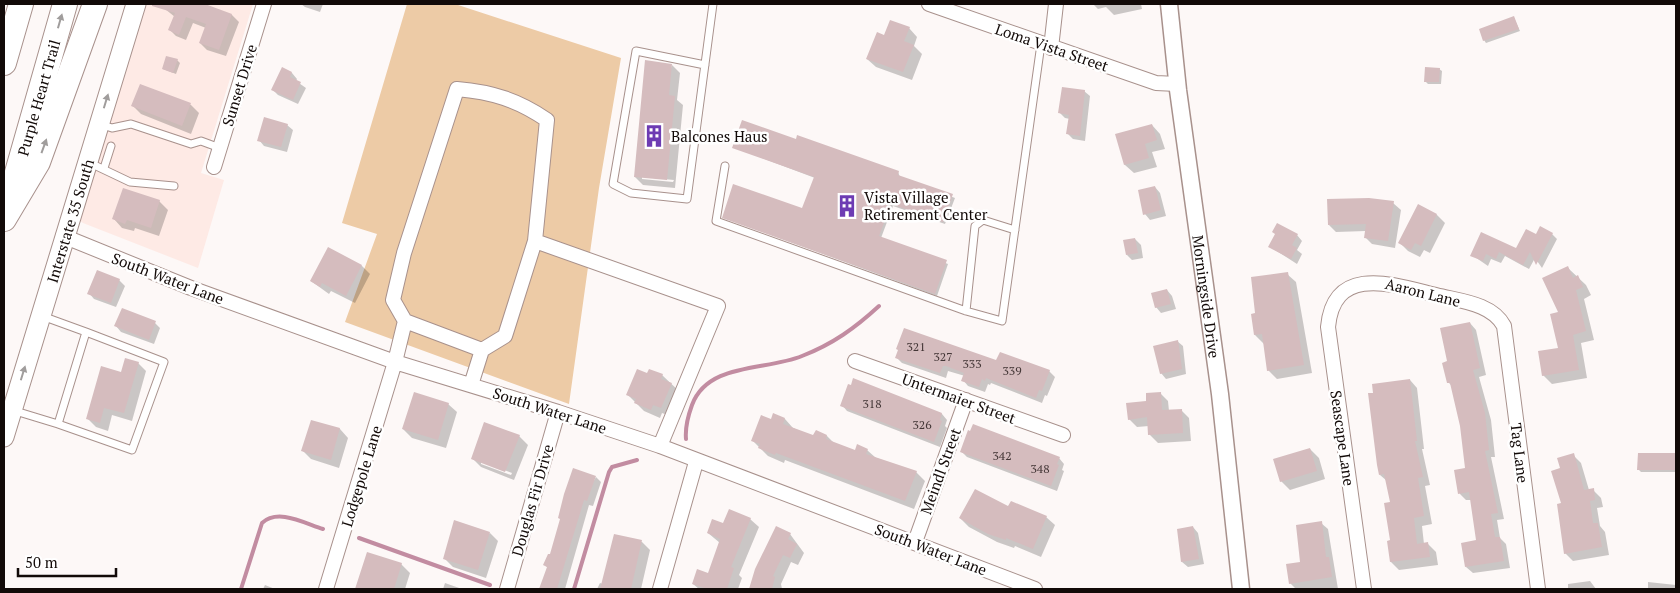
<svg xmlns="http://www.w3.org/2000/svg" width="1680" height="593" viewBox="0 0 1680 593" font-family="'PT Serif',serif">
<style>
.built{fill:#feeae5}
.green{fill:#edcba6}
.shadow{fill:#0003;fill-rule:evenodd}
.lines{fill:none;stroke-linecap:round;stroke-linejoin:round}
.stream{stroke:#c28ca1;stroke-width:4}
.building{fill:#d5bcbe}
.service-casing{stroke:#a8918c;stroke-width:9}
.minor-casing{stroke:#a8918c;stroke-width:16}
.tertiary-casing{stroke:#a8918c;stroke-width:19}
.secondary-casing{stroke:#a8918c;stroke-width:21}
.motorway-casing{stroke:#a8918c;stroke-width:26}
.service{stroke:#fff;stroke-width:7}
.minor{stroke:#fff;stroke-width:14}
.tertiary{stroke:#fff;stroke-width:16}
.secondary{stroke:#fff;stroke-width:19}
.motorway{stroke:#fff;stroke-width:24}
.oneway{fill:#a09d9c}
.labels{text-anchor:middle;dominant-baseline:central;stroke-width:5;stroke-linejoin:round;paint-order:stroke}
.number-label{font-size:12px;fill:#433636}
.street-label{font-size:15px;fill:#120a08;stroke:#fff}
.poi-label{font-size:15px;fill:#120a08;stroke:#fff;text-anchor:start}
</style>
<rect width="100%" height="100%" fill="#fdf8f7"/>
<!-- built -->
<path class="built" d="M142 4H253L201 173 224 180 198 268 83 223 78 219Z"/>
<!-- green -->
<path class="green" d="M407 4H455L621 58 599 188 569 404 345 322 377 234 342 223Z"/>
<!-- shadow -->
<path class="shadow" d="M167 4H202L232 15 239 22 226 56 207 50 200 43 206 28 193 23 186 40 176 36 169 29 175 17 165 9Z
M301 4H323L320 12 305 7Z
M1093 4H1141L1142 9 1114 15 1106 7 1098 9Z
M1514 18 1520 31 1486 43 1484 40Z
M909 28 917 37 914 46 922 54 912 80 876 67 867 59 885 36Z
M177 60 180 63 176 74 163 69Z
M672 65 680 73 677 100 683 105 675 188 643 185 635 177ZM642 177 674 180 673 182 642 179Z
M282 69 292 73 297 79 296 81 306 88 298 104 278 95 273 90Z
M1439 69 1442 71 1441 84H1428L1425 81Z
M141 85 191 105 199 113 191 134 141 114 133 106Z
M1084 91 1090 96 1085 141 1073 139 1068 134 1070 119 1065 118 1060 113Z
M287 125 293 130 287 152 264 146 259 140Z
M1152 125 1160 134 1165 149 1152 152 1157 167 1134 173 1125 165 1117 135Z
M797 140 898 172 900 177 955 198 945 224 893 206 881 238 948 264 937 296 723 217 803 210 815 178 733 147Z
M1155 187 1160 193 1166 216 1150 220 1145 214Z
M159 201 168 210 159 236 135 228 134 231 122 228 114 219Z
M1393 203 1401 210 1395 248 1372 244 1365 237 1366 231 1336 232 1329 225Z
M1418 206 1437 215 1445 223 1430 253 1424 250 1420 257 1408 251 1400 243Z
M1552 234 1557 239 1542 268 1535 258 1529 269 1505 256 1501 263 1491 259 1488 266 1472 255 1517 250 1536 236Z
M1297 235 1302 241 1297 250 1302 254 1297 264 1269 246Z
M1135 239 1141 245 1143 258 1132 260 1127 255Z
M328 249 362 266 370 274 355 303 331 291 329 294 311 281Z
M1568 268 1586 285 1591 295 1584 299 1594 340 1581 343 1587 378 1552 384 1543 375 1559 349 1560 313Z
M1287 274 1296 282 1312 373 1277 379 1268 370 1264 344 1255 335 1257 314Z
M119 280 125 286 116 307 94 299 89 293Z
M1167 290 1172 296 1176 309 1161 313 1156 307Z
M155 323 160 328 154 344 121 332 116 326Z
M1470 323 1476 330 1486 375 1479 377 1491 420 1495 457H1491L1504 519 1497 520 1500 538 1506 544 1510 568 1473 573 1466 567 1478 541 1471 500H1466L1460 494 1455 471 1467 469 1461 425 1452 386 1449 383 1448 362Z
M1177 341 1183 346 1186 374 1166 379 1161 373Z
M897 358 997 362 1049 371 1055 377 1047 396 1045 395 1042 403 991 383 990 385 988 384 985 392 968 386 963 380 965 376 948 371 946 378 902 363Z
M138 363 146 371 132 421 112 415 108 431 96 427 88 419 122 373Z
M647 375H662L680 392 670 416 662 413 660 418 644 411 628 395Z
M1410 380 1417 388 1424 449H1422L1430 485 1425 486 1432 524 1422 526 1424 544H1428L1436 552 1438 565 1399 570 1391 562 1392 503 1387 481 1380 475Z
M852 387 942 414 947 420 945 426 947 428 940 447 847 411 842 405Z
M1160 393 1168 401 1169 411 1181 410 1189 418 1191 441 1158 443 1150 435 1149 426 1137 427 1129 419Z
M448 404 457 412 446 448 412 438 403 429Z
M774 415 785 419 793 428 814 437 827 436 834 443 855 451 867 450 876 458 916 472 925 481 914 509 785 460 784 463 768 456 752 440 772 420Z
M312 421 340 429 348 438 339 468 311 459 303 451Z
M519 436 528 445 514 480 481 467 473 459ZM481 461 512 473 511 475 481 464Z
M1310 449 1319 458 1325 479 1290 490 1281 481Z
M961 451 1059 458 1064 464 1062 470 1064 471 1057 491 967 457Z
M1639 454H1676V472H1641L1639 470Z
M1573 455 1581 463 1589 490H1593L1601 498 1603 507 1597 508 1600 526 1605 532 1609 555 1573 561 1565 553 1561 469Z
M596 477 601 482 593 506 589 505 565 589H540L548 568 545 565Z
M1009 508 1046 517 1055 525 1041 557 1015 546 1014 548 997 542 969 527 960 518Z
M750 519 759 527 739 575 742 578 738 589H699L693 584 709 574 720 543 708 533 723 525Z
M1321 523 1328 529 1338 589H1296L1290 583Z
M1193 527 1198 533 1204 564 1188 567 1182 562Z
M490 533 498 541 486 578 453 567 444 558Z
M790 534 804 553 798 565 791 562 781 584 782 589H751L756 569Z
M615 535 642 542 650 550 641 589H597L600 583 603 584Z
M367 554 401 564 410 573 405 589H357Z
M1590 581 1596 589H1568V584Z
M1648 582 1676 585V589H1648Z
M445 583 462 589H443Z
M265 585 275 589H263Z"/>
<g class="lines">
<!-- stream -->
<path class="stream" d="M686 439C685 428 688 416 692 405 708 362 766 371 802 356 833 344 855 328 879 306
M359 538 490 585
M241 589 262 523C278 508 304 523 323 529
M574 589 609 472 612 467 637 460"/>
</g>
<!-- building -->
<path class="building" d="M152 4H205L232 14 219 50 199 43 206 24 186 17 179 35 168 30 175 13 152 6Z
M1514 16 1519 29 1483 41 1479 29Z
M890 20 910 27 904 41 914 45 903 72 866 59 877 32 884 35Z
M166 56 178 59 173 73 162 69Z
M645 60 672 64 669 95 675 96 667 180 634 177Z
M282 67 292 72 290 77 301 82 293 100 271 90Z
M1425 67 1440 68 1439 82H1424Z
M140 84 191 103 182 126 131 106Z
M1062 87 1085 90 1080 136 1066 134 1069 115 1058 113Z
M264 117 288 124 281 147 257 141Z
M742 120 796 139 797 135 899 171 898 175 953 194 943 222 891 204 879 236 947 260 935 294 722 218 733 184 802 208 814 177 732 148Z
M1152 124 1157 140 1145 144 1149 158 1124 165 1115 134Z
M1155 186 1161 210 1143 215 1138 190Z
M123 188 160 200 151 228 127 220 125 224 112 219Z
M1369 198 1394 201 1388 241 1364 238 1366 224 1328 225 1327 199Z
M1418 204 1437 214 1421 246 1415 243 1411 250 1398 243Z
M1277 223 1298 234 1292 245 1297 248 1291 259 1268 247 1275 234 1272 232Z
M1540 226 1553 233 1536 265 1530 252 1523 265 1499 252 1496 259 1486 254 1483 261 1470 256 1481 232 1516 248 1526 229 1536 234Z
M1135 238 1138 253 1126 255 1123 240Z
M328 247 362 265 346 296 322 283 320 287 310 281Z
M1568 266 1573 278 1578 275 1583 287 1576 290 1586 331 1573 335 1579 370 1542 376 1538 351 1558 348 1550 314 1558 312 1542 278Z
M97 270 120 279 111 303 87 294Z
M1288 272 1304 365 1267 371 1262 334 1254 335 1251 314 1255 313 1251 277Z
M1167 289 1171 304 1155 308 1151 293Z
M122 308 156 321 149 340 114 326Z
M1470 322 1480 368 1473 370 1485 413 1489 450 1485 451 1498 513 1491 514 1495 537H1500L1504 561 1465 567 1461 543 1476 540 1469 492 1458 494 1454 470 1465 468 1460 426 1450 383H1447L1442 363 1447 361 1440 328Z
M904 328 996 360 1000 352 1050 370 1042 391 1039 390 1036 398 986 378 985 381 982 379 979 387 961 381 964 373 946 366H943L940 373 895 358 898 350 896 349Z
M1178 340 1182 369 1160 374 1153 346Z
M125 358 139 362 124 413 104 408 100 423 86 419 101 366 121 372Z
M637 369 647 373 649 369 663 374 661 379 672 383 661 408 653 405 651 410 634 403 636 399 626 395Z
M853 378 942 413 940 420 942 421 934 442 840 406 848 384 851 385Z
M1410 379 1417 441H1415L1423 477 1418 478 1424 516 1414 518 1417 544 1428 542 1430 557 1390 562 1387 541 1390 540 1384 503 1390 502 1384 474 1379 475 1377 465 1368 393H1373L1372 384Z
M414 392 449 403 438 440 402 429Z
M1161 392 1162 410 1182 409 1183 433 1148 435 1147 417 1128 420 1126 403 1146 401V393Z
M773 413 785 418 783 424 813 435 816 430 827 435 826 439 855 450 857 444 868 449 866 454 917 471 905 501 776 453 775 455 758 448 760 444 751 441 761 415 771 419Z
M311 420 340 428 331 460 301 451Z
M484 422 520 435 505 472 471 459Z
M973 424 1060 457 1057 464 1059 465 1051 486 960 452 968 430 970 431Z
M1310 448 1317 471 1280 482 1273 459Z
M1574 453 1584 490 1594 488 1595 500 1590 501 1593 523H1598L1602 547 1564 554 1557 504 1561 503 1551 471 1560 468 1557 458Z
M1638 453H1676V470H1637Z
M573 468 596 476 587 501 584 500 557 589H539L547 567 543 565 548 554H550L560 519 558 518 564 494Z
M975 489 1008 506 1011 501 1047 516 1033 549 1006 538V540L988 534 959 518Z
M729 509 751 518 731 567 734 568 727 589H707L692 584 697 569 708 573 720 539 707 533 712 519 723 523Z
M454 520 490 532 478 570 443 559Z
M1322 521 1326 557H1329L1332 577 1289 584 1286 564 1300 562 1296 525Z
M776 526 791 533 788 539 797 544 790 558 783 555 773 576 775 577 772 589H749L755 569Z
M1193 526 1199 559 1181 562 1177 529Z
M614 534 642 540 631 589H600Z
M367 552 402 563 394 589H355Z"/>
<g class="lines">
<defs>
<path id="service" d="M705 65 636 51 613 184 631 193 687 199 713 4
M99 124 112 128 131 124 191 144 201 141 220 148
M90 163 130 182 174 186
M725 166 716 221 966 311 1002 321 1041 44
M104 168 111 146
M966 311 975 226 983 220 1015 230
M12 410 58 424 86 332 42 316
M58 424 132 450 164 362 86 332"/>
<path id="minor" d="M929 4 1156 83 1177 84
M1051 48 1056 4
M214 167 264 4
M63 236 191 288 395 362 558 412 660 446 1035 589
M535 241 718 306 660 446
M405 321 482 350
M855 361 1063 435
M915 542 966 400
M326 589 395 362 405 321 393 300 404 253 457 89C492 92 518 100 547 120L535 241 505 336 482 350 471 385
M507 589 558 412
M660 589 696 462
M1364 589 1328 327C1334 263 1395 285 1436 295 1459 301 1492 303 1504 326L1538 589"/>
<g id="tertiary">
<path id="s1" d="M1169 4 1178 90 1220 394 1241 589"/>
</g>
<g id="secondary">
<path id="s2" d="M4 437 136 4"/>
</g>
<g id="motorway">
<path d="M4 63 21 4"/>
<path id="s3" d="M12 190 65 4"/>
<path d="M4 219 38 162 95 4"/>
</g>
</defs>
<!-- service casing -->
<use href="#service" class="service-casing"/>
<!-- minor casing -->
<use href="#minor" class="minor-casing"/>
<!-- tertiary casing -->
<use href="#tertiary" class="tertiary-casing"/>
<!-- secondary casing -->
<use href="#secondary" class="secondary-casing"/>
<!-- motorway casing -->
<use href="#motorway" class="motorway-casing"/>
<!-- service -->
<use href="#service" class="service"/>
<!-- minor -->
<use href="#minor" class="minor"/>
<!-- tertiary -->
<use href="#tertiary" class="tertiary"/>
<!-- secondary -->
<use href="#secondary" class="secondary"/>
<!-- motorway -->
<use href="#motorway" class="motorway"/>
</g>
<!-- one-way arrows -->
<defs><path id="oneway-solid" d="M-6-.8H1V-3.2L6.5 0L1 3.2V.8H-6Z" transform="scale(1.25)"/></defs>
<g class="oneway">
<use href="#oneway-solid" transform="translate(60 21) rotate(-74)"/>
<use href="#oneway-solid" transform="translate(106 101) rotate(-73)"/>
<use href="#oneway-solid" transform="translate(44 146) rotate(-70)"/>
<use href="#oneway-solid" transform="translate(23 373) rotate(-73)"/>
</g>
<!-- icons -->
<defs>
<symbol id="building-bare" viewBox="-9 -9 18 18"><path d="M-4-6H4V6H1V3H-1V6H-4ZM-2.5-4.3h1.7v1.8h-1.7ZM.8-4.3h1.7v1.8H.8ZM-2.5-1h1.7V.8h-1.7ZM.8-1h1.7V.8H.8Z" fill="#6d3bb3" stroke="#fff" stroke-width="2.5" paint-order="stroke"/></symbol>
</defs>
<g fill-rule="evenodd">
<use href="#building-bare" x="638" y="120" width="32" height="32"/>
<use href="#building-bare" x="831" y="190" width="32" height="32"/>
</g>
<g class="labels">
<!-- number labels -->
<g class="number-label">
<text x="916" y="346">321</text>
<text x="943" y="356">327</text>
<text x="972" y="363">333</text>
<text x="1012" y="370">339</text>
<text x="872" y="403">318</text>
<text x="922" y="424">326</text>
<text x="1002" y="455">342</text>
<text x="1040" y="468">348</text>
</g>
<!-- street labels -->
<g class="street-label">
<text transform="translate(1052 47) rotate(19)">Loma Vista Street</text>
<text transform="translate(239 85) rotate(-73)">Sunset Drive</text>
<text stroke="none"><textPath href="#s3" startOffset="96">Purple Heart Trail</textPath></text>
<text stroke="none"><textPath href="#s2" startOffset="226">Interstate 35 South</textPath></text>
<text transform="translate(168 278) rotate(21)">South Water Lane</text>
<text transform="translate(1423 292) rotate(14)">Aaron Lane</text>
<text stroke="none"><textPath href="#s1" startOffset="295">Morningside Drive</textPath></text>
<text transform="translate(959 398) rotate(20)">Untermaier Street</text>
<text transform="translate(550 410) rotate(18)">South Water Lane</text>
<text transform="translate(1343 438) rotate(82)">Seascape Lane</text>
<text transform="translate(1520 453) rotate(83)">Tag Lane</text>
<text transform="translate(940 471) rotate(-70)">Meindl Street</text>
<text transform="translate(361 476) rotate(-73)">Lodgepole Lane</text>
<text transform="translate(532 500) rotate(-74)">Douglas Fir Drive</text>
<text transform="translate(931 549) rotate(21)">South Water Lane</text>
</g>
<!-- poi labels -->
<g class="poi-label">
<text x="671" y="136">Balcones Haus</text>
<text x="864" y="197">Vista Village<tspan x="864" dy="17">Retirement Center</tspan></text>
</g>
</g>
<!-- border -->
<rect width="1680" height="593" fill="none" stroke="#120a08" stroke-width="10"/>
<!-- scale -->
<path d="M18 568v8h98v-8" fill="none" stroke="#120a08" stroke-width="2.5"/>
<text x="25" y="568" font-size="15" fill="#120a08" stroke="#ffffff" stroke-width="4" paint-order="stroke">50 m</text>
</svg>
